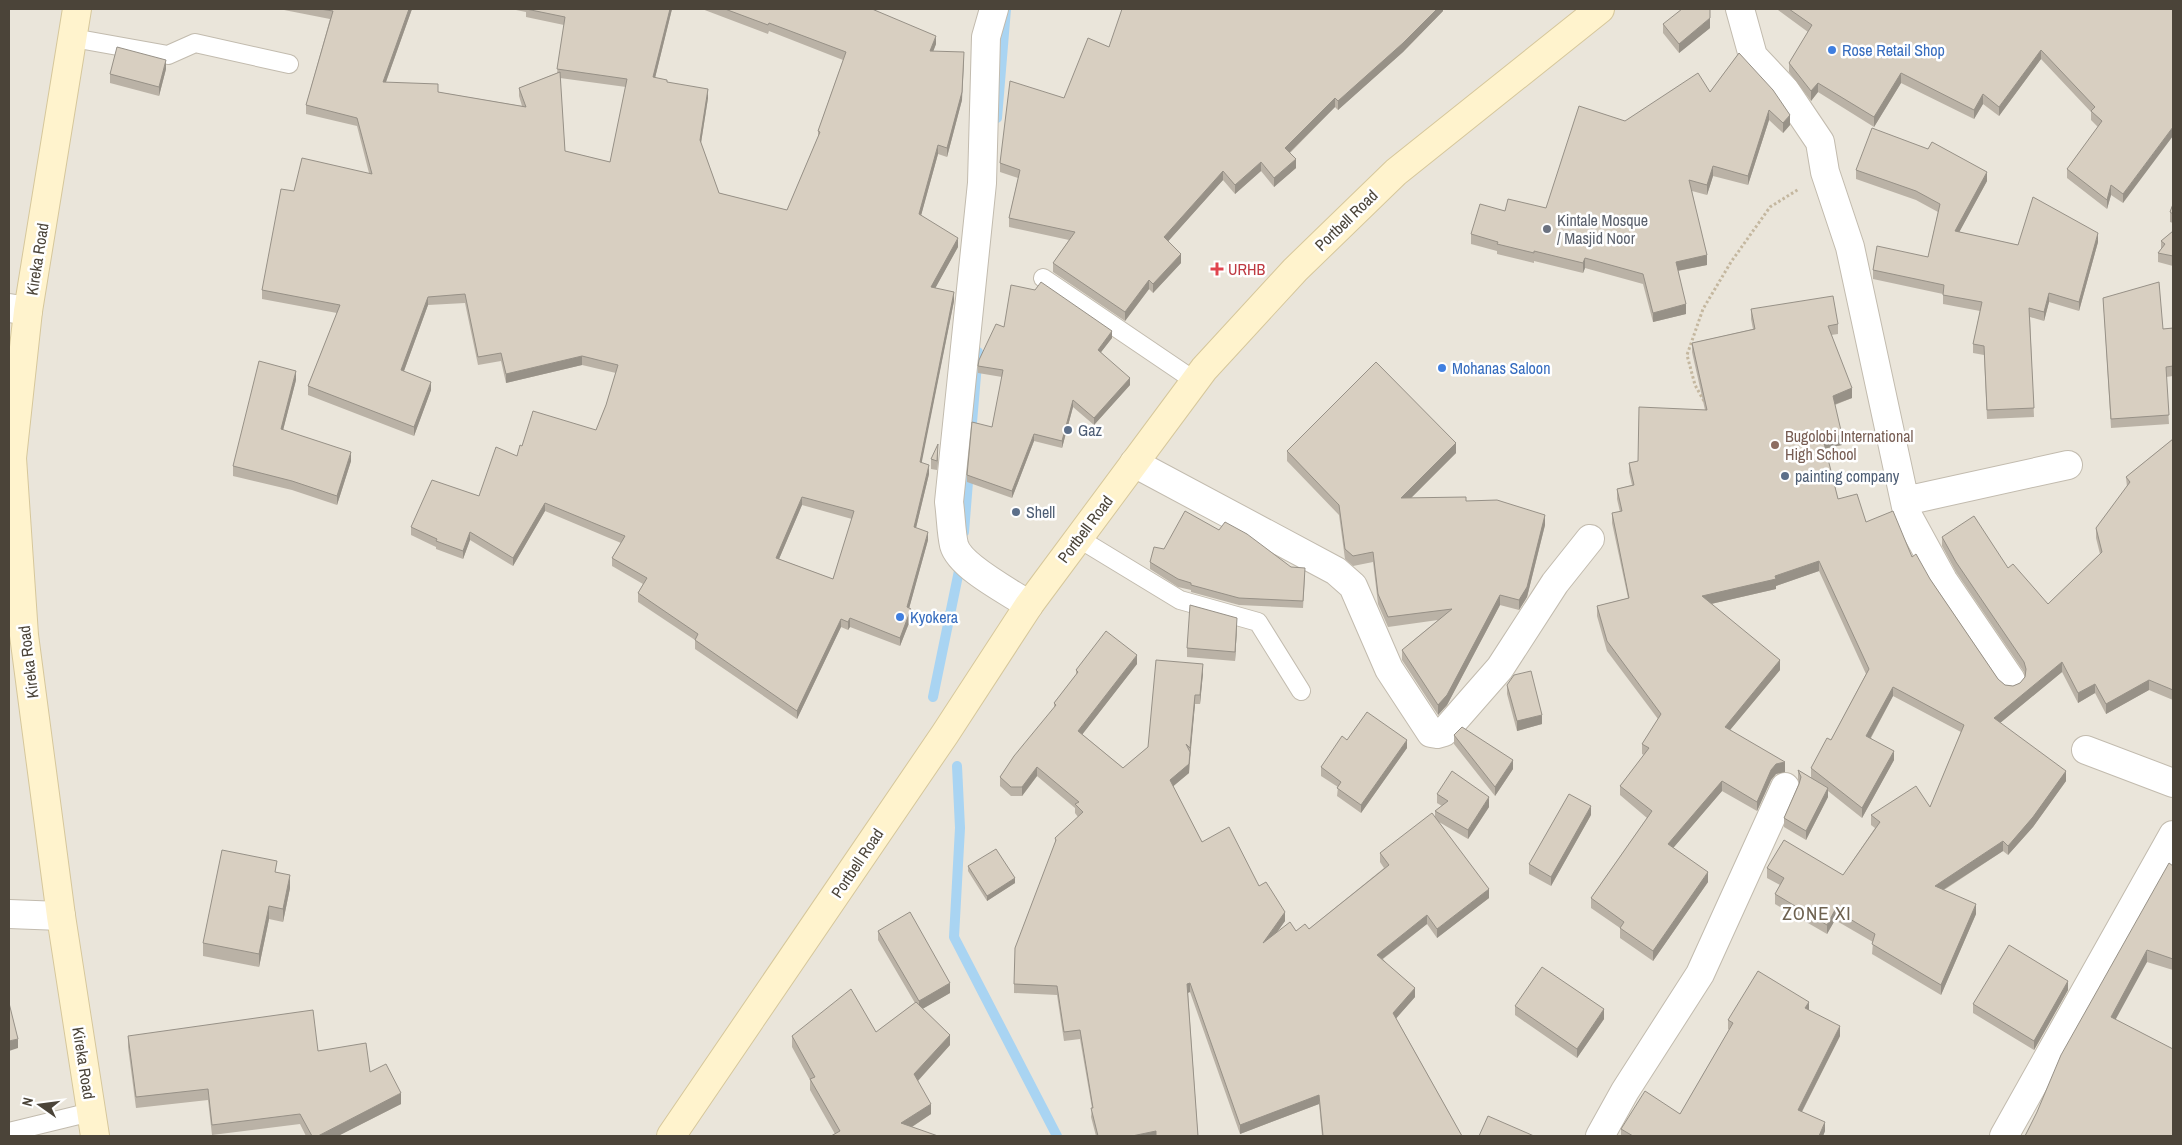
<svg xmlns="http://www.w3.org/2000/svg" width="2182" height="1145" viewBox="0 0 2182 1145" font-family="'Archivo Narrow',sans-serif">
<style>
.residential{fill:#eae5da}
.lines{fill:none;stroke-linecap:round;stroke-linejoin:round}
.stream{stroke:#a9d4f2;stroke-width:10}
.service-casing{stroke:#c2bbae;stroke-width:20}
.minor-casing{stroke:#c2bbae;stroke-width:30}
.secondary-casing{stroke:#d6c79b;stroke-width:30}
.path{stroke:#c4b79f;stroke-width:3;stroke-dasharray:2.5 2.5;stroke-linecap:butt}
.service{stroke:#fff;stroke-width:18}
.minor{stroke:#fff;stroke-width:28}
.secondary{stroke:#fff3cd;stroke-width:28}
.wall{fill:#bab2a6;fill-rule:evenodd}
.shaded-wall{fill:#979187}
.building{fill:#d8cfc1;stroke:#979187;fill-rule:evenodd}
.shop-dot{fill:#3f7fe0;stroke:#fff;stroke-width:2}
.worship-dot{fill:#6b7280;stroke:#fff;stroke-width:2}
.health-dot{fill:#e0444e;stroke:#fff;stroke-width:2}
.service-dot{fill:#5c6f8a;stroke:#fff;stroke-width:2}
.education-dot{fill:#8d6e63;stroke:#fff;stroke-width:2}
.labels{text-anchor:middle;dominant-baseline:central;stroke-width:5;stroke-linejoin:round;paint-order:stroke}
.shop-label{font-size:16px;fill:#366cbe;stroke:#fff;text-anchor:start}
.street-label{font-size:16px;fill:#4b4439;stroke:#fff}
.worship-label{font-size:16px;fill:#5b616d;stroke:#fff;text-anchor:start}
.health-label{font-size:16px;fill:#be3a42;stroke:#fff;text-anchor:start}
.service-label{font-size:16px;fill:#4e5e75;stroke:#fff;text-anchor:start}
.education-label{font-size:16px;fill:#785e54;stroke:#fff;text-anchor:start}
.quarter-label{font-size:19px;letter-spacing:1px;fill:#6e6250;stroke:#fff}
</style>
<rect width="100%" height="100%" fill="#f6f3ec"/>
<!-- residential -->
<path class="residential" d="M9 9H2173V1136H9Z"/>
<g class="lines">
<!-- stream -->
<path class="stream" d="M997 118 1006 9
M971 434 978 352
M964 532 969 469
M933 697 961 561
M957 766 960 828 954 937 1057 1136"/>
<defs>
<path id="service" d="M73 38 168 55 195 43 289 64
M1043 278 1195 381
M1078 538 1180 600 1258 622 1301 691
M9 1132 91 1112"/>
<path id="minor" d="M994 9 986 37 982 183 949 502C951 516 951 532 954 545 960 567 1010 592 1029 605
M1740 9 1753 56 1785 90 1820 142 1825 172 1850 247 1908 516 1943 580 2011 680
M9 308 28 311
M1134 463 1336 571 1353 586 1389 669 1431 733 1437 734 1444 732 1500 668 1555 583 1590 539
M1905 501 2068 465
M2086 750 2173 783
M9 914 61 916
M1600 1136 1625 1091 1700 974 1785 787
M2004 1136 2173 835"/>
<path id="secondary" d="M77 9 28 311 12 458 24 635 61 916 95 1136
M671 1136 945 734 1029 605 1204 369 1295 270 1396 172 1600 9"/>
</defs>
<!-- service casing -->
<use href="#service" class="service-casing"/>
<!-- minor casing -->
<use href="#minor" class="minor-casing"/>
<!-- secondary casing -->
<use href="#secondary" class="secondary-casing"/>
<!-- path -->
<path class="path" d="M1704 401 1695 385 1687 355 1703 309 1731 262 1770 207 1799 189"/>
<!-- service -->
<use href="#service" class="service"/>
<!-- minor -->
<use href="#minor" class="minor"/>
<!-- secondary -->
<use href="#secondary" class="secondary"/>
</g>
<!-- wall -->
<path class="wall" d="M279 9H412L386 82 438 92 522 106 519 96V88L557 73 564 25 526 17V12L511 9H672L655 78 708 98 701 143 719 193 787 210 818 137V131L843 60 769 31 768 34 702 9H872L936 44 933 51 962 100 947 157 938 154 921 215 958 247 935 288 954 301 921 463 929 474 916 528 928 540 909 608 911 618 900 646 850 627 848 630 841 627 797 719 695 649V640L638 602V593L643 584 612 566V558L621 543 545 511 513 566 470 540 463 559 436 549V547L411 535V527L479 496 517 456 522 446 596 430 606 405 616 373 582 365 506 383 501 361 478 365 465 303 428 305 404 371 431 390 414 436 308 395V386L337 313 262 299V290L294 191 369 173 357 126 306 114V105L330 19ZM560 78 626 87 610 162 565 151ZM802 505 852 519 833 579 779 559Z
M1443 9V11L1403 52 1338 110 1335 107 1290 153 1296 168 1274 187 1261 171 1235 194 1223 180 1168 241 1181 263 1153 293 1149 289 1125 321 1053 272V263L1069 240 1009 227V218L1018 178 1000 172V163L1064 98 1109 47Z
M1778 9H2173L2123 203 2111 195 2107 209 2067 178V169L2098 127 2091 120V112L2041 59 1999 116 1983 104 1974 119 1901 83 1874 127 1818 92 1811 101 1789 72V63L1808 32 1778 10Z
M1663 24 1710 28 1679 53 1663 33Z
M1739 53 1790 125 1783 133 1769 120 1748 185 1713 176 1707 195 1692 191 1707 265 1678 271 1686 314 1653 322 1643 284 1585 268 1583 273 1534 261V263L1497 254V251L1471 244V234L1505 211 1546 208 1625 121 1710 92Z
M166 69 159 96 110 83V74Z
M1856 170 1987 181 1959 232 2018 245 2098 242 2079 311 2049 302 2044 321 2030 317 2034 417 1987 419 1984 355 1973 353V344L1980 311 1943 304V294L1873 279V270L1928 257 1938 212 1916 200 1856 179Z
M2173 204V223L2170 222V212Z
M2173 231V266L2158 262V253L2161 249V241Z
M2103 298 2163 329 2173 328V376L2166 377 2169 424 2111 428Z
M1751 309 1838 324V334L1831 335 1852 398 1835 405 1842 445 1825 448 1838 499 1866 522 1912 557 1930 579 1998 679 2005 685 2013 686 2020 683 2025 677 2024 672 1956 572 1942 546V537L2008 568 2048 604 2100 554 2096 538V528L2127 487 2126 477 2173 439V700L2149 690 2106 714 2095 693 2078 703 2062 672 2000 723 2066 781 2033 827 2008 855 2003 851 1944 890 1976 914 1941 995 1872 954 1873 942 1835 920 1827 934 1775 904V894L1780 885 1767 878V868L1843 875 1875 828 1871 825V815L1930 807 1961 732 1893 696 1871 738 1894 760 1862 818 1828 791V797L1806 840 1784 827V818L1799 783 1798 780V770L1811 778V768L1831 740 1866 674 1819 571 1776 586V589L1711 604 1780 670 1730 730 1785 772 1776 774 1771 780 1757 811 1722 791 1673 848 1708 882 1653 961 1620 938V928L1591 908V898L1647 818 1620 795V786L1644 755 1642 754V744L1658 719 1607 651 1597 616V606L1628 598 1612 523V513L1620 512 1617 499V489L1632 485 1629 472V463L1638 461 1705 410 1692 352V343L1753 329 1751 319Z
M1004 327 1112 338 1101 352 1130 385 1094 425 1073 407 1062 448 1034 441 1012 498 967 482V475L992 427 1002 377 978 373V366Z
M296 380 283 430 351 461 337 505 292 490 233 476V466Z
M1287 451 1456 453 1411 498 1466 501 1545 525 1527 597 1519 610 1500 605 1447 705 1438 715 1402 660V650L1438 620 1388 627 1378 604 1373 562 1353 566 1345 559 1339 515 1287 461Z
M938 454 937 470 931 469V459Z
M1219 530 1291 567 1305 576 1303 608 1239 605 1191 592V590L1178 587 1150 569V562L1164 549Z
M1237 627 1235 661 1187 657V648Z
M1137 664 1082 734 1123 768 1148 747 1203 673 1200 704H1195L1189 773 1173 786 1202 842 1259 886 1285 921 1277 932 1296 931 1309 929 1384 868 1380 862V853L1435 817V811L1442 806 1437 803V794L1489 807 1468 839 1439 822 1489 898 1437 938 1427 924 1383 959 1415 997 1396 1018 1462 1136H1322L1319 1104 1240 1134 1190 992 1188 993 1198 1136H1096L1091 1117 1092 1108 1080 1039 1064 1041 1057 995 1014 993V984L1055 843V838L1078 817 1075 813V808L1037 776 1022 796H1011L1000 786V777L1054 708V703L1076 675V670Z
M1507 685 1542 724 1517 731 1507 694Z
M1454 735 1513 769 1495 796 1454 744Z
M1347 740 1407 748 1361 813 1337 796 1338 787 1321 776V767Z
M1591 815 1551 886 1529 874V864Z
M968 866 1015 883 987 901 968 871Z
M2173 866V970L2147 962 2025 1136Z
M277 872 290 888 283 922 269 919 259 967 203 956V943Z
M878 931 950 993 922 1009 950 1045 918 1081 931 1114 912 1127 835 1134 810 1090V1080L792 1047V1036L876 1032 915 1003 878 940Z
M2068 990 2034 1050 1973 1013V1004Z
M1515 1006 1604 1019 1577 1058 1515 1015Z
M1809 1010 1840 1036 1802 1112 1825 1131 1823 1136H1621V1129L1680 1114 1729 1030 1728 1029V1020Z
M128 1036 318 1051 370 1072 401 1104 338 1136H306L300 1124 212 1135 208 1100 136 1108 128 1047Z"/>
<!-- shaded-wall -->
<path class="shaded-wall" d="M409 9H412L383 90V82Z
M670 9H672L653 86V77Z
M1437 9H1443V11L1403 52 1338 110V101Z
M1710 18V28L1679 53V44Z
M936 36V44L930 60V51Z
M2041 50V59L1999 116V107Z
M166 60V69L159 96V87Z
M964 60 962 100 947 157V148Z
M1901 73V83L1874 127V117Z
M1818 83V92L1811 101V91Z
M708 89V98L700 149V140Z
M1983 94V104L1974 119V110Z
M1335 98V107L1285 157V148Z
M1769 110V120L1748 185V176Z
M1790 115V125L1783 133V123Z
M2173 127V136L2123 203V194Z
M938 145V154L919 223V214Z
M1296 159V168L1274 187V178Z
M1261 162V171L1235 194V185Z
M1713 166V176L1707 195V185Z
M1223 171V180L1164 246V237Z
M1987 172V181L1955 240V231Z
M2111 185V195L2107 209V200Z
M2098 233V242L2079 311V302Z
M958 238V247L931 296V287Z
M1181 254V263L1153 293V284Z
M1707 255V265L1676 271V262Z
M1585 258V268L1583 273V263Z
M1149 280V289L1125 321V312Z
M954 292V301L920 471V462Z
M2049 293V302L2044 321V312Z
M428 297V305L401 379V370Z
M1686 304V314L1653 322V313Z
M1112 331V338L1098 356V350Z
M582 356V365L506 383V374Z
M296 371V380L281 438V429Z
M1130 378V385L1094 425V418Z
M431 382V390L414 436V427Z
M1852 388V398L1833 405V396Z
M1073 400V407L1062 448V441Z
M1034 434V441L1012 498V491Z
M1842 435V445L1823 449V439Z
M1456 443V453L1401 508V498Z
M938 444V454L937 470V461Z
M351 452V461L337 505V496Z
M929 465V474L914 536V527Z
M802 497V505L776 566V558Z
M545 503V511L513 566V558Z
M1545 515V525L1527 597 1519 610V600Z
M470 532V540L463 559V551Z
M928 532V540L907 616V607Z
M1819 561V571L1776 586V589L1702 606V596L1775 576Z
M1500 595V605L1447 705 1438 715V705Z
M911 609V618L900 646V638Z
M850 618V627L848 630V622Z
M1237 618V627L1235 661V652Z
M841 619V627L797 719V711Z
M1137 655V664L1078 740V731Z
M1780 660V670L1725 736V727Z
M2062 662V672L1994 728V718Z
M1203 664V673L1200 704V695Z
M2149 680V690L2106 714V704Z
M2095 684V693L2078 703V693Z
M1893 687V696L1866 746V736Z
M1195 695V704L1190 757V748Z
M1542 715V724L1517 731V721Z
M1407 740V748L1361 813V805Z
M1894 751V760L1862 818V808Z
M1190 752 1189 773 1170 789V780Z
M1513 760V769L1495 796V787Z
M1785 762V772L1776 774 1771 780 1757 811V802L1771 770 1776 764Z
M1037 767V776L1022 796V787Z
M2066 771V781L2033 827 2008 855V846Z
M1722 781V791L1668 854V844Z
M1828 788V797L1806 840V831Z
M1489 797V807L1468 839V830Z
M1591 806V815L1551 886V877Z
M2003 841V851L1935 895V886Z
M1708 872V882L1653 961V951Z
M290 875V888L283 922V909Z
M1015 878V883L987 901V896Z
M1489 889V898L1437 938V929Z
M1976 904V914L1941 995V985Z
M269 906V919L259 967V954Z
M1835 910V920L1827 934V925Z
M1285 912V921L1263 952V943Z
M1427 915V924L1377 963V955Z
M2147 950V962L2111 1028V1017Z
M2068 981V990L2034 1050V1041Z
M950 983V993L919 1011V1001Z
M1190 983V992L1187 993V984Z
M1415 988V997L1393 1022V1013Z
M1809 1002V1012L1805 1008Z
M1604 1009V1019L1577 1058V1049Z
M1840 1026V1036L1798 1119V1110Z
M950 1035V1045L914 1085V1074Z
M18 1039V1048L9 1051V1041Z
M401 1093V1104L338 1136H318Z
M1319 1095V1104L1240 1134V1125Z
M931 1104V1114L901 1134V1123Z
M1825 1122V1131L1823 1136H1819Z
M1156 1131V1136H1132Z"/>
<!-- building -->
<path class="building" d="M320 9H409L383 82 438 84V92L526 107 519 88 560 72 565 151 610 162 627 79 557 69 565 17 526 9H670L653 77 667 80V82L708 89 700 140 719 193 787 210 820 132 818 131 846 52 769 23 768 25 725 9H872L936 36 930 51 964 52 962 92 947 148 938 145 919 214 958 238 931 287 954 292 920 462 929 465 914 527 928 532 907 607 911 609 900 638 850 618 848 622 841 619 797 711 695 640 698 634 638 593 647 578 612 558 625 536 545 503 513 558 470 532 463 551 436 541 437 539 411 527 432 480 479 496 496 447 517 456 520 445 522 446 533 411 596 430 606 405 618 365 582 356 506 374 501 353 478 357 465 294 428 297 401 370 431 382 414 427 308 386 340 305 262 290 281 189 294 191 302 158 372 174 357 118 306 105 333 11ZM802 497 854 511 833 579 776 558Z
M1122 9H1437L1403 43 1338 101 1335 98 1285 148 1296 159 1274 178 1261 162 1235 185 1223 171 1164 237 1181 254 1153 284 1149 280 1125 312 1053 263 1075 232 1009 218 1020 170 1000 163 1010 81 1064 98 1088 38 1109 47Z
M1682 9H1710V18L1679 44 1663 24Z
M1789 9H2173V127L2123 194 2111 185 2107 200 2067 169 2102 121 2091 111 2095 107 2041 50 1999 107 1983 94 1974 110 1901 73 1874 117 1818 83 1811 91 1789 63 1812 25Z
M117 47 166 60 159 87 110 74Z
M1739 53 1773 90 1790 115 1783 123 1769 110 1748 176 1713 166 1707 185 1689 180 1707 255 1676 262 1686 304 1653 313 1643 274 1585 258 1583 263 1534 251V253L1497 244 1498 242 1471 234 1480 204 1505 211 1508 199 1546 208 1579 106 1625 121 1698 73 1710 92Z
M1872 128 1928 149 1932 142 1987 172 1955 231 2018 245 2033 197 2098 233 2079 302 2049 293 2044 312 2029 308 2034 408 1987 410 1984 346 1973 344 1982 302 1943 295 1944 285 1873 270 1877 246 1928 257 1940 204 1916 191 1856 170Z
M2173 204V214L2170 212Z
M2173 231V256L2158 253 2165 244 2161 241Z
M1041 282 1112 331 1098 350 1130 378 1094 418 1073 400 1062 441 1034 434 1012 491 967 475 972 422 992 427 1003 370 978 366 979 360 996 324 1004 327 1011 285 1035 290Z
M2159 282 2163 329 2173 328V366L2166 367 2169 415 2111 419 2103 298Z
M1833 296 1838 324 1828 326 1852 388 1833 396 1842 435 1823 439 1838 499 1857 494 1866 522 1893 511 1912 557 1916 554 1930 579 1998 679 2005 685 2013 686 2020 683 2025 677 2026 669 2024 662 1956 562 1942 537 1974 516 2008 568 2013 564 2048 604 2102 552 2096 528 2130 482 2126 477 2173 439V690L2149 680 2106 704 2095 684 2078 693 2062 662 1994 718 2066 771 2033 817 2008 846 2003 841 1935 886 1976 904 1941 985 1872 944 1875 934 1835 910 1827 925 1775 894 1784 878 1767 868 1784 840 1843 875 1880 822 1871 815 1916 786 1930 807 1964 725 1893 687 1866 736 1894 751 1862 808 1811 768 1827 738 1831 740 1869 669 1819 561 1775 576 1776 579 1702 596 1780 660 1725 727 1785 762 1776 764 1771 770 1757 802 1722 781 1668 844 1708 872 1653 951 1620 928 1624 922 1591 898 1652 811 1620 786 1649 748 1642 744 1661 714 1607 641 1597 606 1629 598 1612 513 1622 511 1617 489 1634 485 1629 463 1638 461 1639 407 1707 410 1692 343 1755 329 1751 309Z
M259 361 296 371 281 429 351 452 337 496 292 481 233 466Z
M1376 362 1456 443 1401 498 1466 497V501L1497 500 1545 515 1527 587 1519 600 1500 595 1447 695 1438 705 1402 650 1452 609 1388 617 1378 594 1373 552 1353 556 1345 549 1339 505 1287 451Z
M938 444 937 461 931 459Z
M1185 511 1219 530 1225 522 1247 534 1291 567 1305 568 1303 601 1239 598 1191 585V583L1178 579 1150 562 1154 547 1164 549Z
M1190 605 1237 618 1235 652 1187 648Z
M1106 631 1137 655 1078 731 1123 768 1148 747 1156 660 1203 664 1200 695H1195L1190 748 1186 744 1190 752 1189 764 1170 780 1202 842 1229 827 1259 886 1266 882 1285 912 1263 943 1290 922 1296 931 1305 924 1309 929 1389 865 1380 853 1432 813 1489 889 1437 929 1427 915 1377 955 1415 988 1393 1013 1462 1136H1323L1319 1095 1240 1125 1190 983 1187 984 1198 1136H1156V1131L1132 1136H1098L1091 1108H1093L1080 1030 1064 1032 1057 986 1014 984 1015 948 1056 840 1055 838 1083 812 1075 804 1079 802 1037 767 1022 787H1011L1000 777 1014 756 1056 705 1054 703 1078 672 1076 670Z
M1531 671 1542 715 1517 721 1507 685 1514 675Z
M1367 712 1407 740 1361 805 1337 788 1341 782 1321 767 1342 736 1347 740Z
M1462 727 1513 760 1495 787 1454 735Z
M1798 770 1828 788 1806 831 1784 818 1799 784 1801 777Z
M1452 771 1489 797 1468 830 1435 811 1448 801 1437 794Z
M1569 794 1591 806 1551 877 1529 864Z
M996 849 1015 878 987 896 968 866Z
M222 850 277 861 275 872 290 875 283 909 269 906 259 954 203 943Z
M2169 863 2173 866V959L2147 950 2111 1017 2173 1049V1136H2025L2037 1112 2061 1055Z
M910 912 950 983 919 1001 878 931Z
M2009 945 2068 981 2034 1041 1973 1004Z
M1542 967 1604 1009 1577 1049 1515 1006Z
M1758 971 1809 1002 1805 1008 1840 1026 1798 1110 1825 1122 1819 1136H1633L1621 1129 1645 1091 1680 1114 1733 1023 1728 1020Z
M851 989 876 1032 916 1002 950 1035 914 1074 931 1104 901 1123 938 1136H831L840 1131 810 1079 815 1077 792 1036Z
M9 1003 18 1039 9 1041Z
M313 1010 318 1051 366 1043 370 1072 386 1064 401 1093 318 1136H312L300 1114 212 1125 208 1089 136 1097 128 1036Z
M1488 1116 1534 1136H1479Z"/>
<!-- markers -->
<g class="shop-dot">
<circle cx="1832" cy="50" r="5"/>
<circle cx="1442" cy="368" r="5"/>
<circle cx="900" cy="617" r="5"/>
</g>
<circle class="worship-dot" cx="1547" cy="229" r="5"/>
<path class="health-dot" d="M1214.5 261.5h5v5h5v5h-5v5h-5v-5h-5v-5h5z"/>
<g class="service-dot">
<circle cx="1068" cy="430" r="5"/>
<circle cx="1785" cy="476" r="5"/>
<circle cx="1016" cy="512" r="5"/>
</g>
<circle class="education-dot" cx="1775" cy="445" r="5"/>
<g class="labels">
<!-- shop labels -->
<g class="shop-label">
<text x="1842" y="50">Rose Retail Shop</text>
<text x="1452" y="368">Mohanas Saloon</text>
<text x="910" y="617">Kyokera</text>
</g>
<!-- street labels -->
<g class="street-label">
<text transform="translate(1346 220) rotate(-44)">Portbell Road</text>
<text transform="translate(37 259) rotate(-81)">Kireka Road</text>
<text transform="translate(1085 529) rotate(-53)">Portbell Road</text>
<text transform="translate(28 662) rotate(-97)">Kireka Road</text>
<text transform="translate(857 863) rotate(-56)">Portbell Road</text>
<text transform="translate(84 1063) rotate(81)">Kireka Road</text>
</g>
<!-- worship labels -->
<g class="worship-label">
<text x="1557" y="220">Kintale Mosque<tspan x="1557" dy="18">/ Masjid Noor</tspan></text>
</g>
<!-- health labels -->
<g class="health-label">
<text x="1228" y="269">URHB</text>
</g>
<!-- service labels -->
<g class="service-label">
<text x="1078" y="430">Gaz</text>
<text x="1795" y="476">painting company</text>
<text x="1026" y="512">Shell</text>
</g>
<!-- education labels -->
<g class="education-label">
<text x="1785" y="436">Bugolobi International<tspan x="1785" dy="18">High School</tspan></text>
</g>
<!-- quarter labels -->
<g class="quarter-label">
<text x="1817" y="913">ZONE XI</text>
</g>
</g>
<!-- border -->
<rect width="2182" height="1145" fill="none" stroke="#4b4439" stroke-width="20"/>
<!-- north arrow -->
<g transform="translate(40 1105) rotate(284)" stroke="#ffffff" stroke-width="4" paint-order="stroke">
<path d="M0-4L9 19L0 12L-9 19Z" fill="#4b4439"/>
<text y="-8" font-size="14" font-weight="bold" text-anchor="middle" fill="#4b4439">N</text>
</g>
</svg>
